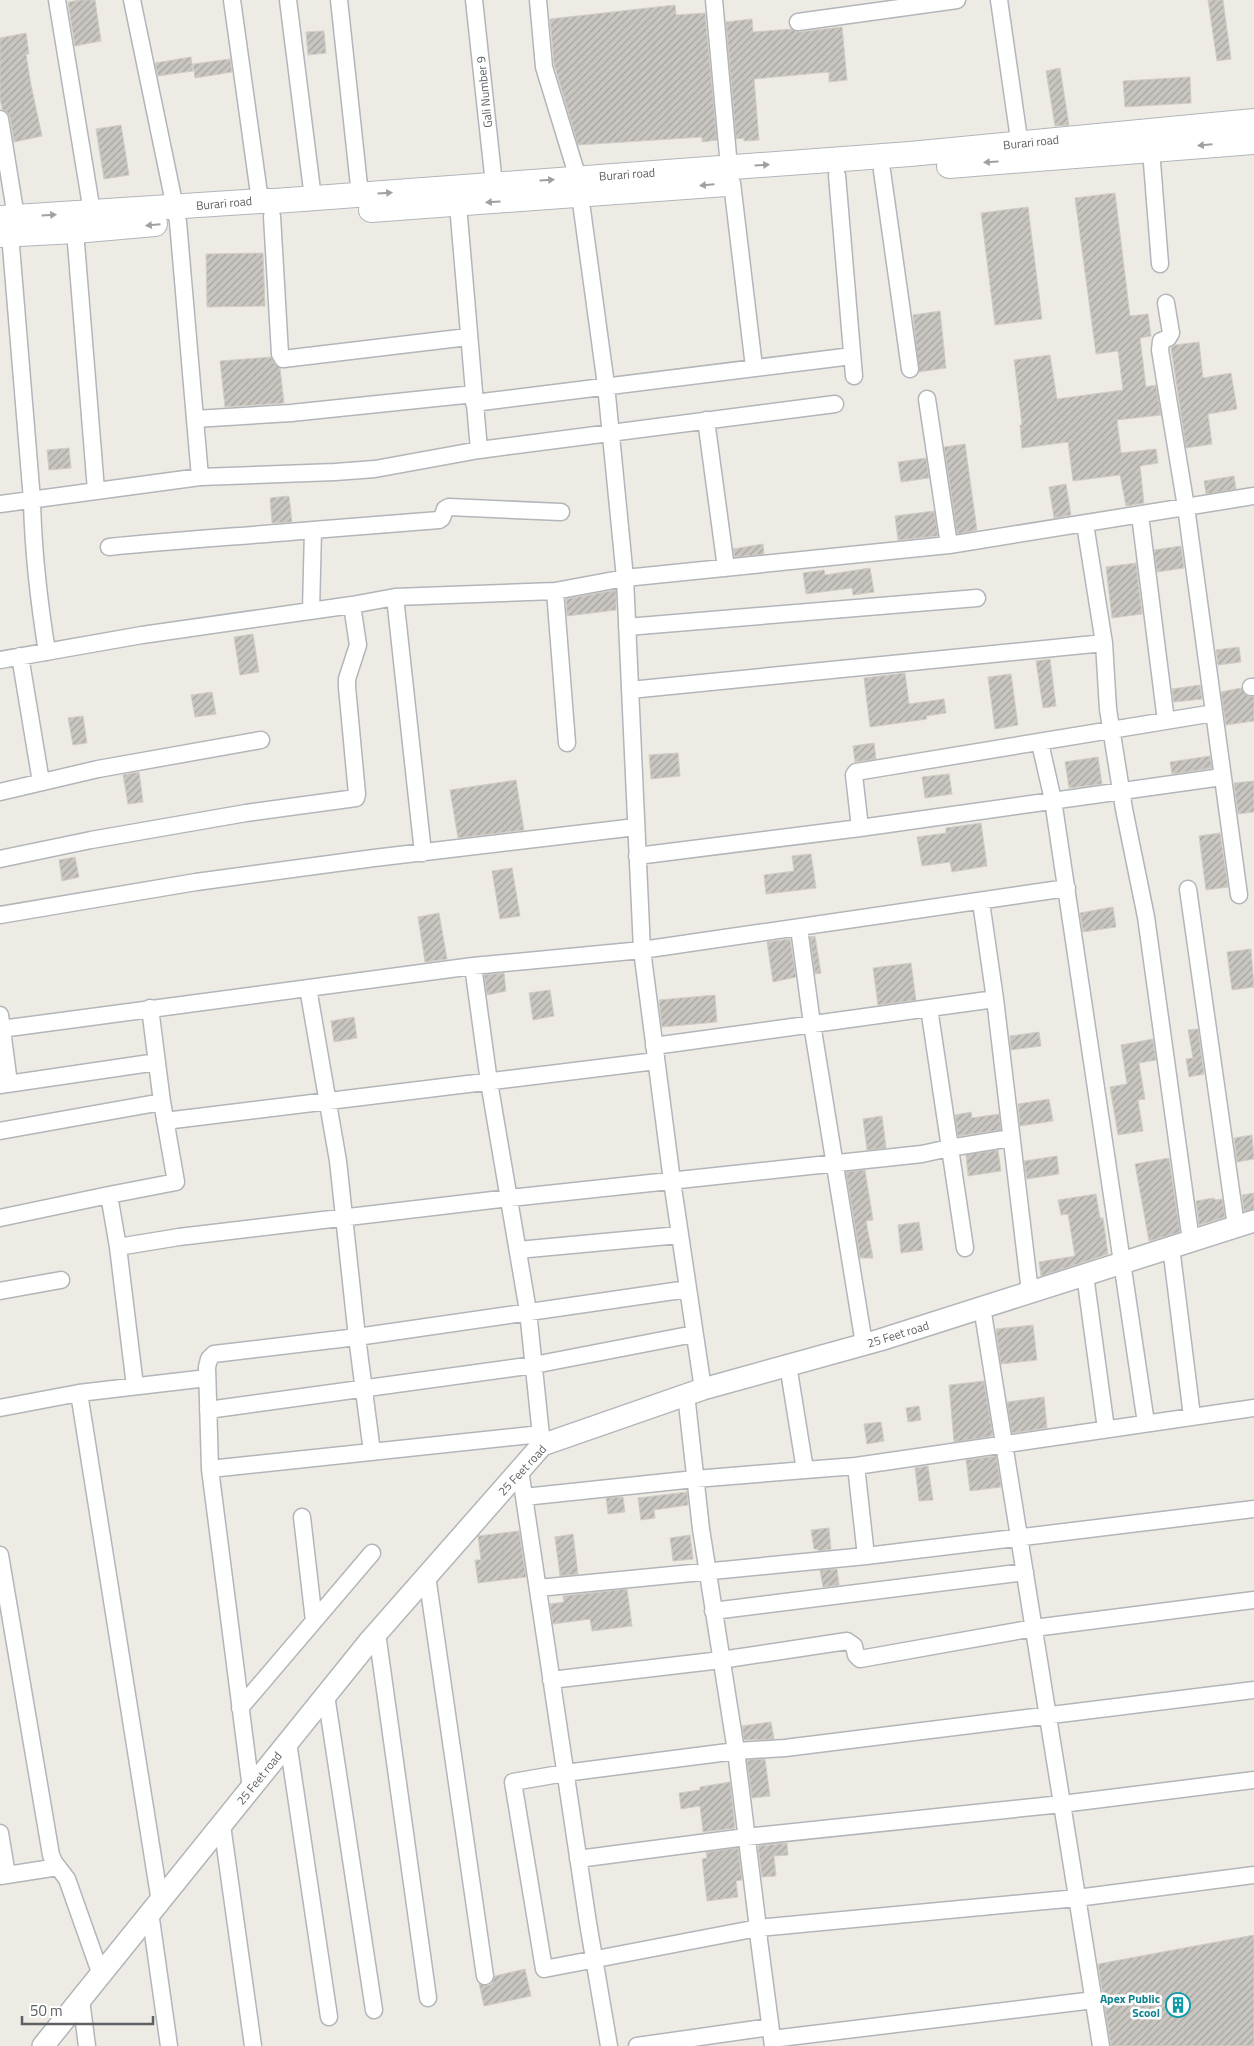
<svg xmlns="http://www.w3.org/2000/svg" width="1254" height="2046" viewBox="0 0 1254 2046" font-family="'Titillium Web',sans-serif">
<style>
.building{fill:url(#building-hatch);stroke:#d2cdc4}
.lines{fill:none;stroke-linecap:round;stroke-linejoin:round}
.minor-casing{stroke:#b2b5b9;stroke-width:19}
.tertiary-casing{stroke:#b2b5b9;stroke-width:24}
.secondary-casing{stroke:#b1b5b9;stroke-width:26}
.minor{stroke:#fff;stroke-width:16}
.tertiary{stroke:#fff;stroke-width:21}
.secondary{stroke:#fff;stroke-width:24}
.oneway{fill:#9ea0a2}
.labels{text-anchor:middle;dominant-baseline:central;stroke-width:5;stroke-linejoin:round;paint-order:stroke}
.street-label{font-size:12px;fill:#5d6164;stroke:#fff}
.culture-label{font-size:12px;font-weight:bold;fill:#0d838f;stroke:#fff;text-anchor:end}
</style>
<defs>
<pattern id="building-hatch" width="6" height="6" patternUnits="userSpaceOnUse" patternTransform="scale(1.25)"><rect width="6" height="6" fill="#c9c6c1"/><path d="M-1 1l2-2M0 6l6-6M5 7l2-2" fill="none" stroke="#a6a4a0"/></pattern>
</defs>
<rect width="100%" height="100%" fill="#eeebe5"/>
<!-- building -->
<path class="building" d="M80 0H95L101 41 75 46 68 2Z
M1208 0H1223L1231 59 1217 61Z
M675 5 676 15 705 13 717 140 702 142V137L578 145 554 64 550 19Z
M752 19 753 32 792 29 799 32 842 27 847 80 829 82V72L754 79 759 140 744 141V138L736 139 726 22Z
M324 31 326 53 308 55 306 32Z
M26 33 29 54H26L31 85 42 136 14 142 10 117 7 112 2 109 0 98V38Z
M191 57 193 71 158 76 155 63Z
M230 59 232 72 195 78 193 64Z
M1060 68 1069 125 1055 126 1046 71Z
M1190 77 1191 103 1125 107 1123 81Z
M121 125 129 175 104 179 96 129Z
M1115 193 1130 316 1148 314 1151 336 1140 338 1146 387 1156 385 1161 415 1117 420 1121 453 1156 449 1158 463 1140 466 1144 503 1126 506 1120 475 1073 481 1068 442 1022 448 1020 425H1022L1014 360 1050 355 1057 399 1123 390 1118 351 1096 354 1075 198Z
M1028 207 1042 319 995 325 981 213Z
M263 253 265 306 207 307 206 254Z
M940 311 946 368 919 372 913 315Z
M1199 342 1203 378 1231 373 1237 409 1208 414 1212 444 1186 448 1171 348 1175 345Z
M271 357 275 365 280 368 284 403 225 407 220 361Z
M965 444 977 530 957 534 944 447Z
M69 448 71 468 49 470 47 450Z
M926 458 929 478 901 482 898 462Z
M1234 476 1236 489 1206 494 1204 481Z
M1066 484 1071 515 1054 518 1049 487Z
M289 496 292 522 272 523 270 498Z
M934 511 938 536 898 540 895 516Z
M763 544 764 554 735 557 733 549Z
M1181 546 1184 568 1157 572 1154 550Z
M1136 563 1142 614 1112 618 1106 567Z
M870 568 874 592 853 595 852 588 806 594 803 573 824 570 825 575Z
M616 590V610L567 616 566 599Z
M253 634 259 672 240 675 234 637Z
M1239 647 1241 662 1218 665 1216 650Z
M1050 659 1056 706 1043 708 1036 661Z
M905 673 909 704 944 699 946 713 926 716 927 719 870 727 864 678Z
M1011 674 1018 725 995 729 988 677Z
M1200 685 1202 699 1174 702 1172 689Z
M1241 688 1247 696 1254 697V721L1226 725 1221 692Z
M212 692 216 714 195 717 191 695Z
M83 716 87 743 73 745 68 718Z
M874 743 876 759 855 762 853 746Z
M678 753 680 776 651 779 649 755Z
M1210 756 1212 768 1172 774 1170 762Z
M1098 757 1102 784 1069 788 1065 762Z
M139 772 143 802 128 804 123 775Z
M949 774 952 794 925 798 922 777Z
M516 780 524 830 458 838 450 790Z
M1254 781V812L1238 814 1234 783Z
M981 823 987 866 952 872 950 862 922 866 917 837 946 833V828Z
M1220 833 1228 887 1206 890 1199 836Z
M811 854 816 888 766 894 764 875 794 871 792 856Z
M75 857 79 877 62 881 59 860Z
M512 868 520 916 500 919 492 871Z
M1113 907 1116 927 1083 932 1080 913Z
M439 913 447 959 425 962 418 917Z
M815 936 821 973 815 974 810 937Z
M790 939 796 977 773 982 767 942Z
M1251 949 1254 987 1232 990 1227 952Z
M911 963 916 1000 878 1005 873 968Z
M504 973 506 991 487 995 484 975Z
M550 990 554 1016 533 1020 529 993Z
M715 995 717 1022 662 1027 659 1000Z
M354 1017 357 1038 334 1042 331 1021Z
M1198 1029 1204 1074 1189 1077 1186 1059 1193 1058 1188 1030Z
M1039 1032 1041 1046 1011 1050 1010 1036Z
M1153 1039 1156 1060 1139 1063 1145 1099 1138 1100 1143 1131 1118 1135 1110 1087 1127 1084 1121 1045Z
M1049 1099 1053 1121 1020 1126 1018 1104Z
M971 1112 972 1118 999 1114 1001 1130 958 1136 955 1115Z
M882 1116 886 1148 867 1150 863 1119Z
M1252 1135 1254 1159 1237 1162 1234 1138Z
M998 1150 1001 1171 968 1176 966 1155Z
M1057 1156 1059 1174 1027 1179 1024 1161Z
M1169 1158 1180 1232 1149 1241 1135 1164Z
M865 1170 873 1220 866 1221 873 1258H860L846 1172Z
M1254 1193V1209L1244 1211 1242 1195Z
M1096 1194 1100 1218H1103L1108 1254 1041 1276 1039 1262 1075 1256 1068 1214 1061 1215 1058 1200Z
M1214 1198 1215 1200 1222 1199 1225 1217 1199 1225 1196 1201Z
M919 1222 923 1250 901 1253 898 1225Z
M1033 1325 1037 1360 1001 1364 996 1329Z
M984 1381 993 1436 954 1442 949 1385Z
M1044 1397 1047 1428 1012 1433 1007 1402Z
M919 1406 921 1420 908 1422 906 1408Z
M881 1422 884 1441 867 1444 864 1424Z
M996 1456 1001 1487 970 1491 966 1460Z
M928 1466 933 1500 919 1501 915 1468Z
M687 1492 688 1505 654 1510 655 1518 641 1520 638 1498Z
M623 1497 625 1512 608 1514 606 1498Z
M829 1528 831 1549 818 1551V1549H814L811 1530Z
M519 1531 526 1577 478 1583 475 1560H481L478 1536Z
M573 1534 578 1574 560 1576 555 1537Z
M690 1535 693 1559 673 1561 670 1538Z
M837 1569 839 1585 823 1587 820 1570Z
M627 1589 632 1626 592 1631 590 1619 553 1624 550 1604 564 1602 563 1596Z
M771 1722 774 1739 744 1740 742 1726Z
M765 1759 770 1796 752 1798 747 1760Z
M730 1782 735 1828 703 1832 700 1806 681 1809 679 1793 700 1790V1787Z
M787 1843 788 1855 774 1856 776 1876 762 1877 758 1846Z
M738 1848 742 1880 736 1881 738 1897 707 1901 702 1859 707 1858 706 1852Z
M1254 1935V2046H1111L1098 1964Z
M525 1969 531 1996 484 2006 479 1983 487 1986 492 1984 495 1976Z"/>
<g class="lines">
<defs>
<path id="minor" d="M57 0 92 212
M132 0 178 222 200 477
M232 0 260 201
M288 0 313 198
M339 0 360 195
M474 0 494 184
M538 0 544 67 578 178
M714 0 729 167
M999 0 1021 153
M798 22 957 0
M0 119 16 217
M1151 150 1160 264
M882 171 910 369
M837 175 854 376
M732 183 754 367
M580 195 606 385 625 578 642 950 672 1181 703 1389
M458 205 479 450
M272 216 280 354 283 359 468 337
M75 231 96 490
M10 234 32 500C33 551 39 602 47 652
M1166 303 1171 333 1168 338 1161 341 1160 350 1186 507 1239 895
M927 399 949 545
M474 403 852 356
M195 419 291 413 474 394
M706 420 726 568
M0 504 200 477 335 472 375 469 479 450 835 404
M1140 515 1166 721
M1085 524 1104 643 1108 709 1124 809 1146 917 1191 1241
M313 530 439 520 442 518 445 509 449 507 561 512
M109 547C177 540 245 536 313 530L311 611
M555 591 567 743
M395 597 423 853
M627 627 977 598
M20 656 41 782
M0 660 142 635 352 605 395 597 555 591 625 578 949 545 1254 496
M1251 687H1254
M630 690 1104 643
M1040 743 1053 800 1146 1423
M0 792 98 769 261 740
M860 828 1222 777
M637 856 860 828 854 775 856 772 1214 713
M0 859 91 840 246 813 356 798 357 794 347 687V679L358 645 352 605
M1188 889 1236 1226
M981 902 995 999 1030 1292
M0 915 196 882 374 858 636 827
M799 928 812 1024 864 1344
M308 988 338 1161 357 1337 372 1452
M929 1008 965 1248
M0 1015 9 1083
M1 1029 473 966
M654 1046 995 999
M0 1085 157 1062
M165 1121 656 1061
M0 1131 162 1102
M109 1195 176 1182 162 1102 150 1008
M0 1218 109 1195 118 1247 135 1386
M118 1247 179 1237 510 1198 922 1154 949 1148 1011 1138
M1171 1247 1192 1416
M518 1250 679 1235
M1085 1275 1106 1429
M0 1291 61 1280
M982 1307 1101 2046
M686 1394 701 1529 736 1751 785 1748 1254 1690
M0 1408 79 1393
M208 1410 534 1365 694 1334
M542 1445 528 1311 489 1082 473 966 642 950 1067 888
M210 1469 207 1367 209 1359 214 1354 357 1337 688 1289
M520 1470 588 1923 609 2046
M805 1470 856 1466
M524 1497 695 1479 805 1470 788 1365
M302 1517 314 1621
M0 1555 51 1855 54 1862 67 1879 101 1975
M866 1556 856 1466 1254 1408
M427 1576 485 1976
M538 1588 866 1556 1254 1509
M713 1611 1025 1572
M377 1633 428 1998
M551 1680 721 1660 847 1641 854 1646 856 1655 860 1659 1034 1628 1254 1600
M326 1695 374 2010
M240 1708 372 1553
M288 1742 329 2017
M251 1789 210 1469 541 1434
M222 1825 253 2046
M0 1833 7 1875
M578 1859 746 1837 1062 1804 1254 1780
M0 1876 58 1867
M160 1902 79 1393 207 1378
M150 1912 169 2046
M81 2000 87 2046
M772 2039 1094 2000
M637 2046 770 2027
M773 2046 759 1940 758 1928 736 1751 565 1773 513 1782 544 1969 758 1928 1077 1898 1254 1875"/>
<path id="tertiary" d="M43 2046 368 1643 542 1445 703 1389 880 1340 1254 1221"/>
<path id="secondary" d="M949 166 1254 142
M371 210 726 184
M0 218 260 201H275L910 154 1254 121
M0 235 75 231 155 224"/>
</defs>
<!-- minor casing -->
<use href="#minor" class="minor-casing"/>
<!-- tertiary casing -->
<use href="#tertiary" class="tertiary-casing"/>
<!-- secondary casing -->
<use href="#secondary" class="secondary-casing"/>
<!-- minor -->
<use href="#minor" class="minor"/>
<!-- tertiary -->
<use href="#tertiary" class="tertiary"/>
<!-- secondary -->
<use href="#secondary" class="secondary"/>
</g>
<!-- one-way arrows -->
<defs><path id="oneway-solid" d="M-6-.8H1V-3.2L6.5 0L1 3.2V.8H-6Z" transform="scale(1.25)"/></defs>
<g class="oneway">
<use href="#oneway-solid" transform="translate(1205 145) rotate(175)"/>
<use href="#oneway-solid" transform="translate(991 162) rotate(176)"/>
<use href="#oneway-solid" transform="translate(762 165) rotate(-4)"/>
<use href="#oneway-solid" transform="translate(547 180) rotate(-4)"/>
<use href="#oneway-solid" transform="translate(707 185) rotate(175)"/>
<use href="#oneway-solid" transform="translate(385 193) rotate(-4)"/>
<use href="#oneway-solid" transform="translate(493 202) rotate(176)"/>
<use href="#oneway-solid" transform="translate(49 215) rotate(-3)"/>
<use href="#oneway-solid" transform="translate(153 225) rotate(175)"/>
</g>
<!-- icons -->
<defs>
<symbol id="building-ring" viewBox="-11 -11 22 22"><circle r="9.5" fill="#fff" stroke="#0f9aa8" stroke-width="1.5"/><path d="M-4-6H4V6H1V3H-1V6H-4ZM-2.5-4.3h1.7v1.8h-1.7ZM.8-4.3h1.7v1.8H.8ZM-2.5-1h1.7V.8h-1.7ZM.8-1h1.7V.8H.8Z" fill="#0f9aa8"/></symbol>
</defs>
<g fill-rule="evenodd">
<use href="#building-ring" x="1164" y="1991" width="28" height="28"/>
</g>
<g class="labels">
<!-- street labels -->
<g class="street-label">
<text transform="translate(484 92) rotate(-96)">Gali Number 9</text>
<text transform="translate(1031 142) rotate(-6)">Burari road</text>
<text transform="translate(627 174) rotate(-4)">Burari road</text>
<text transform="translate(224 203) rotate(-5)">Burari road</text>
<text transform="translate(898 1334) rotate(-17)">25 Feet road</text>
<text transform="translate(522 1470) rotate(-47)">25 Feet road</text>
<text transform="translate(259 1778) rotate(-51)">25 Feet road</text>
</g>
<!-- culture labels -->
<g class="culture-label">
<text x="1160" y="1998">Apex Public<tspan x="1160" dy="14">Scool</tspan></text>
</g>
</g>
<!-- scale -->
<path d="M22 2016v8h131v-8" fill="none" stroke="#5d6164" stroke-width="2.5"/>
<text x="30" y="2016" font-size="15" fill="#5d6164" stroke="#ffffff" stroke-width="4" paint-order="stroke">50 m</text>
</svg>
